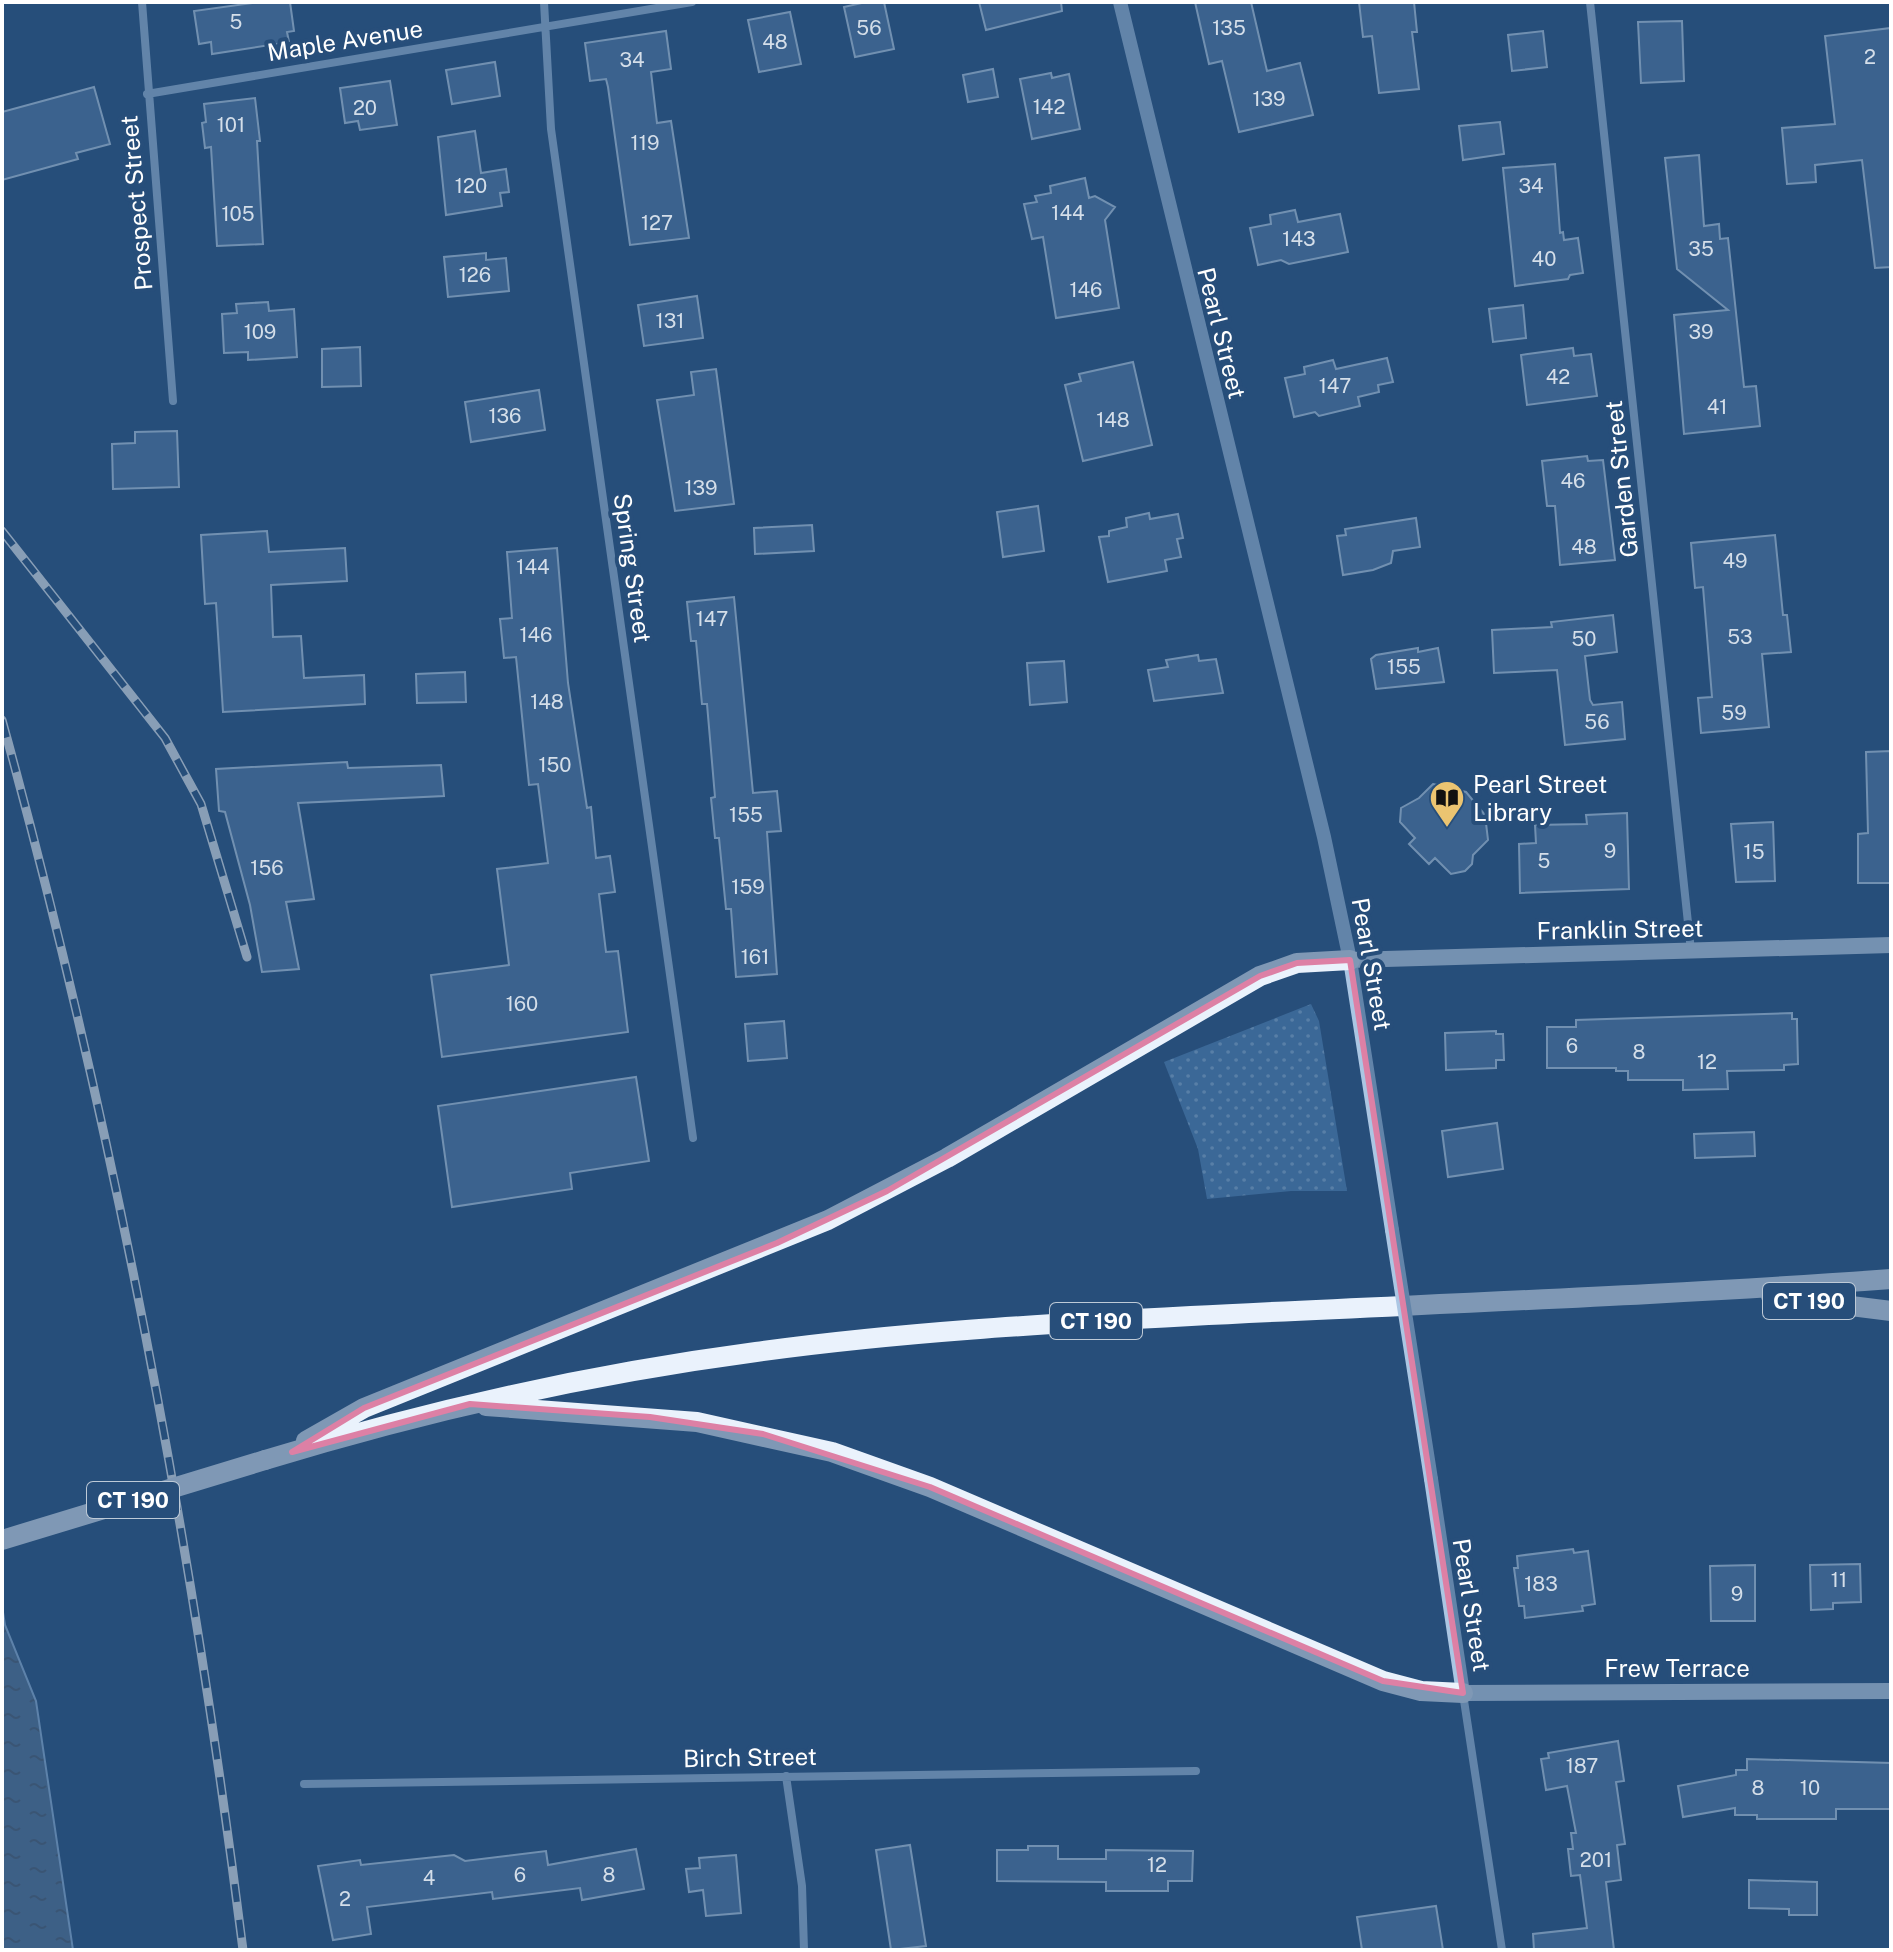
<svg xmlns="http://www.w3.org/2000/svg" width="1893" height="1952" viewBox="0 0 1893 1952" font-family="'Public Sans',sans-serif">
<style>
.park{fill:url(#park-dots)}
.water{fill:url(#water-ripples);stroke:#9fc1e4;stroke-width:2}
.building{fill:#547ba6;stroke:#cde0f3;stroke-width:2}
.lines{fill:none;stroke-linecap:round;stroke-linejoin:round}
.minor{stroke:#abc6e3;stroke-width:8}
.tertiary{stroke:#abc6e3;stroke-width:14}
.secondary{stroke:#d3e2f4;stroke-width:16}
.primary{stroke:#eaf2fc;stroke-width:20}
.rail-casing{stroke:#fff;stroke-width:9}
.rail{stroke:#274e7a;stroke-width:6;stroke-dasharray:18;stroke-linecap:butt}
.tertiary-bridge{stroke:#abc6e3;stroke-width:14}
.primary-bridge{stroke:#eaf2fc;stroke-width:20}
.marked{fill:none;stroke:#dd80a5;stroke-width:6;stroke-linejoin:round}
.labels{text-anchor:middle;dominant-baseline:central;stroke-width:8;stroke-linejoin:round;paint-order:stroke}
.number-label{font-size:20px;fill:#d4dee9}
.shield{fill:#274e7a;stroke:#becad7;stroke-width:2}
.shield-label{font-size:22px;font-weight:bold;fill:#fff}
.street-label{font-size:24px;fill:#fff;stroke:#274e7a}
.poi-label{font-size:24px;fill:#fff;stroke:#274e7a;text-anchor:start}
</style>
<defs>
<pattern id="park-dots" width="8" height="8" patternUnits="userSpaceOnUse" patternTransform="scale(2)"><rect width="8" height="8" fill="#3b6897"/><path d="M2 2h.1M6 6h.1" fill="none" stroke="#587fa7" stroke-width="1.8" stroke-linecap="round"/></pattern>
<pattern id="water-ripples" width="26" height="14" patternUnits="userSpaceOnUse" patternTransform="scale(2)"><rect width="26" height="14" fill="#5a7595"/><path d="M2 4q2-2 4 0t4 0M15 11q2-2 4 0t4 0" fill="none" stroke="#525e6d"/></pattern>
</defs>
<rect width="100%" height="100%" fill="#274e7a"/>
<!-- park -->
<path class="park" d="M1311 1004 1319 1021 1347 1191H1291L1207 1199 1198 1149 1164 1062Z"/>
<!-- water -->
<path class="water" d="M2 1606 5 1625 36 1701 73 1950H2Z"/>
<!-- building -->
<path class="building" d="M259 2H290L294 31 287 32 289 42 212 54 211 42 199 44 194 11Z
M866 2H884L894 49 855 57 844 7Z
M979 2H1061L1062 11 986 30Z
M1195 2H1251L1267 71 1300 63 1313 115 1239 132 1222 61 1209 64Z
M1359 2H1414L1417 32H1412L1419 89 1379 93 1372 36 1363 37Z
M790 12 801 64 759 72 748 20Z
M1682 21 1684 81 1641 83 1638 22Z
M1891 28V267L1875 268 1862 160 1815 165 1816 182 1787 184 1782 128 1835 124 1825 36Z
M666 31 671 69 651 72 657 123 671 121 689 238 630 245 608 87 606 79 590 81 585 43Z
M1543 31 1547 67 1512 71 1508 35Z
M495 62 500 96 452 104 446 70Z
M993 69 998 97 968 102 963 75Z
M1051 73 1052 78 1069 74 1080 129 1032 139 1020 79Z
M390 81 397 125 360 130 358 121 345 123 340 88Z
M94 87 110 144 76 153 78 159 2 180V112Z
M255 98 260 141H257L263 244 217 246 211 147 205 148 202 123 206 122 204 104Z
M1500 122 1504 154 1463 160 1459 126Z
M475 131 481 173 506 169 509 192 500 193 502 206 446 215 438 137Z
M1699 155 1704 226 1719 224 1720 239 1728 238 1744 387 1756 386 1760 426 1684 434 1674 315 1728 310 1677 269 1665 158Z
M1555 164 1560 233 1563 232 1564 240 1578 238 1583 273 1570 275 1568 279 1515 286 1503 168Z
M1085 178 1089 198 1095 196 1115 207 1105 220 1119 308 1056 318 1043 237 1032 239 1024 204 1037 202 1035 196 1051 193 1050 186Z
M1295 210 1298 222 1340 214 1348 252 1289 264 1281 260 1258 265 1250 228 1271 224 1270 215Z
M486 253V260L506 258 509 291 448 297 444 257Z
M697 296 703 338 644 346 638 305Z
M268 302 269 311 294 309 297 357 248 360V352L224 353 222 314 237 313 236 304Z
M1523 305 1526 338 1493 342 1489 309Z
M360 347 361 386 322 387V349Z
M1573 348 1574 356 1591 354 1597 396 1527 405 1521 355Z
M1387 358 1393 382 1378 385 1379 392 1358 397 1360 406 1319 416 1315 412 1294 417 1285 378 1305 374 1304 367 1333 360 1336 369Z
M1133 362 1152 445 1083 461 1065 385 1081 381 1079 374Z
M716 369 734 504 675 511 657 400 694 395 691 372Z
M539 390 545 430 471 442 465 402Z
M177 431 179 487 113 489 112 444 135 443V432Z
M1587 456 1588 461 1603 460 1615 560 1560 565 1555 506H1547L1542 461Z
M1038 506 1044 551 1003 557 997 512Z
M1149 513 1150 519 1178 514 1183 538 1177 539 1181 557 1165 560 1167 571 1108 582 1099 537 1109 536V531L1127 527 1126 518Z
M1416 518 1420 547 1393 551 1391 563 1373 570 1343 575 1337 536 1346 535 1345 529Z
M812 525 814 551 755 554 754 528Z
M267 531 269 552 345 548 347 581 271 585 273 637 301 636 304 678 364 675 365 704 223 712 216 603 205 604 201 535Z
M1775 535 1783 615H1787L1791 652 1762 654 1769 727 1701 733 1698 698 1712 697 1703 587 1695 588 1691 543Z
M557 548 568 683 587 808 591 807 596 858 610 856 615 892 599 894 606 952 618 951 628 1032 442 1057 431 975 509 965 497 869 548 863 538 784 529 785 516 657 504 658 500 619 512 618 507 552Z
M734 597 753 793 777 791 781 831 767 832 777 974 736 977 731 909H726L719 838H715L711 798 715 797 707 704H702L696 641H691L687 602Z
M1613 615 1617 652 1585 656 1590 700 1593 705 1622 702 1625 739 1565 745 1557 670 1494 673 1492 630 1552 627 1551 622Z
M1418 648V652L1438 648 1444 682 1376 689 1371 659 1376 655Z
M1198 655 1199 661 1216 659 1223 693 1154 701 1148 670 1168 667 1166 660Z
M1064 661 1067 702 1030 705 1027 663Z
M465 672 466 702 417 703 416 674Z
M1891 751V883H1858V834L1868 833 1866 752Z
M347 762 348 768 441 765 444 796 298 803 314 899 286 902 299 969 262 972 250 905 225 812 219 811 216 769Z
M1433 784 1466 792 1485 815 1488 840 1473 855 1472 864 1465 871 1451 874 1435 858 1429 864 1409 844 1415 838 1400 822 1401 808 1419 798Z
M1627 813 1629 889 1520 893 1519 844 1536 843 1535 825 1587 824 1586 815Z
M1773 822 1775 881 1736 882 1731 824Z
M1792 1013V1019H1797V1023L1798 1064 1784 1065V1070L1727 1071 1728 1089 1683 1090V1080H1628V1071H1616V1068H1547V1027H1576V1020Z
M784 1021 787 1058 748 1061 745 1024Z
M1496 1031V1034H1503L1504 1060H1496V1068L1446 1070 1445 1033Z
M636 1077 649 1161 570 1173 572 1189 452 1207 438 1106Z
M1497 1123 1503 1169 1448 1177 1442 1131Z
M1754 1132 1755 1156 1695 1158 1694 1134Z
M1573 1549 1574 1553 1588 1551 1595 1604 1582 1606 1583 1611 1525 1618 1524 1606H1519L1514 1568H1518L1517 1556Z
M1860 1564 1861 1602 1833 1603V1609L1811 1610 1810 1565Z
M1755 1565V1621H1711L1710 1566Z
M1618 1741 1624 1781 1616 1782 1625 1844 1617 1845 1621 1880 1606 1882 1614 1950H1534L1533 1934 1587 1928 1580 1875 1571 1876 1568 1849H1573L1571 1833H1576L1567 1786 1546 1790 1541 1759 1549 1758 1548 1753Z
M1747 1759 1891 1763V1809H1836V1819H1757V1815H1735V1808L1683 1817 1678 1786 1736 1775V1770H1747Z
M910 1845 926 1946 891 1950 876 1850Z
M1028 1846H1058V1859H1106V1850L1193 1851 1192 1881H1168V1891H1106V1882L997 1881V1850H1028Z
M636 1849 644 1889 582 1900 580 1888 493 1899 492 1892 367 1907 371 1934 333 1940 318 1866 360 1860 361 1865 454 1855 465 1861 546 1851 548 1865Z
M736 1855 741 1913 706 1916 703 1890 689 1892 686 1869 700 1868 699 1858Z
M1749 1880 1817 1882V1915H1789V1909L1749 1908Z
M1436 1906 1443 1950H1362L1357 1917Z"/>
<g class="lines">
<!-- minor -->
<path class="minor" d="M142 2 173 401
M544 2 551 129 693 1138
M1590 2 1691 951
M147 94 692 2
M1463 1694 1502 1950
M786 1776 802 1886 804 1950
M304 1784 1196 1771"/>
<!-- tertiary -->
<path class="tertiary" d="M1120 2 1324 837 1350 960 1392 1230
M1431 1479 1463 1693"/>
<!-- secondary -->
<path class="secondary" d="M1350 960 1891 945
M1463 1693 1891 1691"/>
<!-- primary -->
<path class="primary" d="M1771 1296 1891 1311
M486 1406 697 1422 832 1452 930 1487 1383 1681 1421 1691 1463 1693
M306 1441 364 1408 828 1220 947 1158 1260 976 1297 963 1350 960
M265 1460C425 1411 590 1374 756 1352 900 1332 1045 1324 1191 1316 1424 1304 1658 1296 1891 1279"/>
<defs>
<path id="rail" d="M2 531 165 738 201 804 247 957
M2 720C113 1123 191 1535 243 1950"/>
</defs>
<!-- rail casing -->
<use href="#rail" class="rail-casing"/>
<!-- rail -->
<use href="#rail" class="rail"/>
<!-- tertiary-bridge -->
<path class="tertiary-bridge" d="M1392 1230 1431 1479"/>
<!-- primary-bridge -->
<path class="primary-bridge" d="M2 1540 265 1460"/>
</g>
<!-- marked area -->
<path d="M0 0H1893V1952H0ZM1350 960 1463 1693 1383 1681 930 1487 763 1434 650 1417 470 1404 292 1452 364 1408 777 1243 887 1191 1260 976 1297 963Z" fill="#274e7a" fill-opacity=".55" fill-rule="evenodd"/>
<path class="marked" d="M1350 960 1463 1693 1383 1681 930 1487 763 1434 650 1417 470 1404 292 1452 364 1408 777 1243 887 1191 1260 976 1297 963Z"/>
<!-- icons -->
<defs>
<symbol id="library-pin" viewBox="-11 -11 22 30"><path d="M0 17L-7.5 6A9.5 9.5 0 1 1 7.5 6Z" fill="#ebc471" stroke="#274e7a"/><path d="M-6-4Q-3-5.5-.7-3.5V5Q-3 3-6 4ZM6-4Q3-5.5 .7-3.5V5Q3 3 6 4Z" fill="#111"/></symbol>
</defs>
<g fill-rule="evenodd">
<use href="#library-pin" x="1427" y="778" width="40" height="54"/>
</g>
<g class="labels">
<!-- number labels -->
<g class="number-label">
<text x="236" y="22">5</text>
<text x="869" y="28">56</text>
<text x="1229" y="28">135</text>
<text x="775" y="42">48</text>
<text x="1870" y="57">2</text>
<text x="632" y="60">34</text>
<text x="1269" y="99">139</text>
<text x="1049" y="107">142</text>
<text x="365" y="108">20</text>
<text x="231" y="125">101</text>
<text x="645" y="143">119</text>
<text x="471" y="186">120</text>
<text x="1531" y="186">34</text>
<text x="1068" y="213">144</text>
<text x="238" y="214">105</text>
<text x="657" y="223">127</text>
<text x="1299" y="239">143</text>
<text x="1701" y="249">35</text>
<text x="1544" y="259">40</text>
<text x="475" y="275">126</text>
<text x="1086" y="290">146</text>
<text x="670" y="321">131</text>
<text x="260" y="332">109</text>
<text x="1701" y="332">39</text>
<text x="1558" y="377">42</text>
<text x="1335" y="386">147</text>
<text x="1717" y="407">41</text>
<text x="505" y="416">136</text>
<text x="1113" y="420">148</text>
<text x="1573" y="481">46</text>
<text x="701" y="488">139</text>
<text x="1584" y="547">48</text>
<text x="1735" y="561">49</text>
<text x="533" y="567">144</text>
<text x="712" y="619">147</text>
<text x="536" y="635">146</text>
<text x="1740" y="637">53</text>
<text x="1584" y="639">50</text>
<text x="1404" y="667">155</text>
<text x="547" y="702">148</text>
<text x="1734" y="713">59</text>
<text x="1597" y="722">56</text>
<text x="555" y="765">150</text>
<text x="746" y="815">155</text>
<text x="1610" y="851">9</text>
<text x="1754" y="852">15</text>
<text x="1544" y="861">5</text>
<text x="267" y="868">156</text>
<text x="748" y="887">159</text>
<text x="755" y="957">161</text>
<text x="522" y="1004">160</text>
<text x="1572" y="1046">6</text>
<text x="1639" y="1052">8</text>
<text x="1707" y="1062">12</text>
<text x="1839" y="1580">11</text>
<text x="1541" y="1584">183</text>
<text x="1737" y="1594">9</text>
<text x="1582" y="1766">187</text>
<text x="1758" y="1788">8</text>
<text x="1810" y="1788">10</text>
<text x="1596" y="1860">201</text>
<text x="1157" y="1865">12</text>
<text x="520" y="1875">6</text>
<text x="609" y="1875">8</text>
<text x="429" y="1878">4</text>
<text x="345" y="1899">2</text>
</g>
<!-- shield labels -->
<g class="shield">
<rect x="1763" y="1283" width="92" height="36" rx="6"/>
<rect x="1050" y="1303" width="92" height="36" rx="6"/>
<rect x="87" y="1482" width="92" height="36" rx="6"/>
</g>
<g class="shield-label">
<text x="1809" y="1301">CT 190</text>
<text x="1096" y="1321">CT 190</text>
<text x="133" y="1500">CT 190</text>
</g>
<!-- street labels -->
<g class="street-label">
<text transform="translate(345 40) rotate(-9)">Maple Avenue</text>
<text transform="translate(136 203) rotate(-95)">Prospect Street</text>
<text transform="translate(1222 333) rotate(76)">Pearl Street</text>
<text transform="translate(1621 479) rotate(-96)">Garden Street</text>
<text transform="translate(633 568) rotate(82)">Spring Street</text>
<text transform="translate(1620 929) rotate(-1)">Franklin Street</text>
<text transform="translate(1372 964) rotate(80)">Pearl Street</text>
<text transform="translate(1472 1605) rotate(81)">Pearl Street</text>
<text x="1677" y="1668">Frew Terrace</text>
<text transform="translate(750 1757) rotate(-1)">Birch Street</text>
</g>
<!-- poi labels -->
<g class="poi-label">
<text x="1473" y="784">Pearl Street<tspan x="1473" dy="28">Library</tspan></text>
</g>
</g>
<!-- border -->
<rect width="1893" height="1952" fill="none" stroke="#ffffff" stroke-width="8"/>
</svg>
